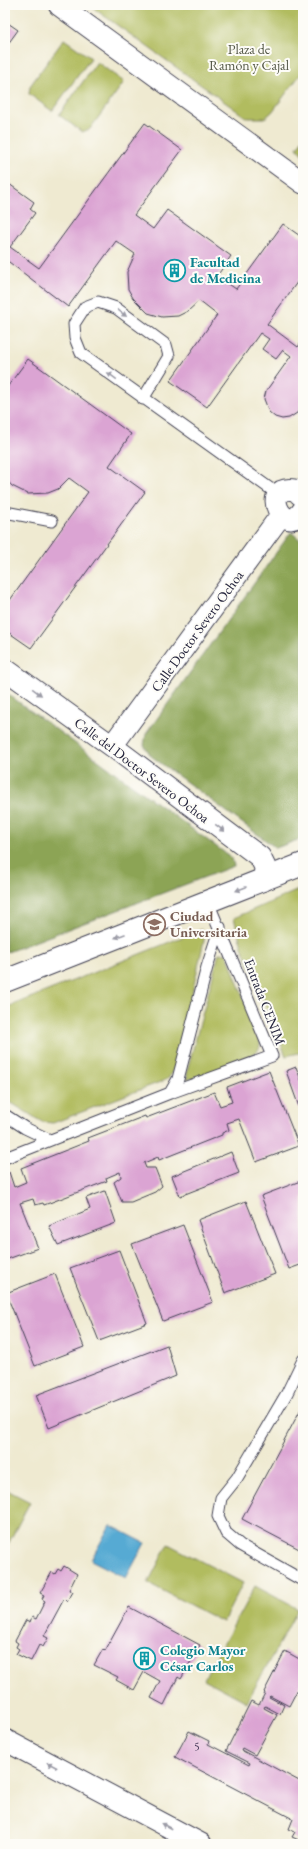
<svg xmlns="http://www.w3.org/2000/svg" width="308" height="1849" viewBox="0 0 308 1849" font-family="'EB Garamond',serif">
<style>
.green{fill:#b1bc5e;stroke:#6a6f4c}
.forest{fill:#8ca455;stroke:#576348}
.water{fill:#57aad3;stroke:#3c6687}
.building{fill:#dba4d3}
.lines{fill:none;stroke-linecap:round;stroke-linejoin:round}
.service-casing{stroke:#414052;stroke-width:13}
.minor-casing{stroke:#414052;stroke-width:23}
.tertiary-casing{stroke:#414052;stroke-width:24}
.service{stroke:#fff;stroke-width:11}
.minor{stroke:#fff;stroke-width:21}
.tertiary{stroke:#fff;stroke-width:22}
.oneway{fill:#9c9ca7}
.labels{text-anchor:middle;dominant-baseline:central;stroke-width:4;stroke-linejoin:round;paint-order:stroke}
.number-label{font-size:12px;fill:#504261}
.park-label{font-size:14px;fill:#545847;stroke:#fdfcf7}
.culture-label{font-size:14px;font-weight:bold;fill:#0d838f;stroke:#fdfcf7;text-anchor:start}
.street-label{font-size:14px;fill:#22223b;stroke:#fdfcf7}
.education-label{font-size:14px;font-weight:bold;fill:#785e54;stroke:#fdfcf7;text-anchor:start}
</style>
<rect width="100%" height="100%" fill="#fdfcf7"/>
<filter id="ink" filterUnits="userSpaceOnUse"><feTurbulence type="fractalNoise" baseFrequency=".025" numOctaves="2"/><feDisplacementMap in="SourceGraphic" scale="8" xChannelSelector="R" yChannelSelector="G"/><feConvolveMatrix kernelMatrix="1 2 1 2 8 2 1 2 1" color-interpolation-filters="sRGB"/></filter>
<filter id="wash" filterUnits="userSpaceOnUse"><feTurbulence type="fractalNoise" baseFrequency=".012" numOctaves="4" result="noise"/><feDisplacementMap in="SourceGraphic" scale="16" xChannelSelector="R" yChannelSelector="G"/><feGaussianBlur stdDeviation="0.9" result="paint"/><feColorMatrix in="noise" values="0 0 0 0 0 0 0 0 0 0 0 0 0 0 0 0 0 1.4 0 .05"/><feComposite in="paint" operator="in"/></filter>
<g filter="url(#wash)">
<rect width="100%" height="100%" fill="#efead1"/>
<!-- green -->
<path class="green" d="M89 5H303V71L272 112 265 118H247Z
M64 39 91 58 52 111 29 94 30 86Z
M97 62 124 82 90 129 82 132 59 115Z
M303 138V155L297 148Z
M303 888V1052L286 1056 242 947 234 918Z
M202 929 205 936 176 1065 168 1079 53 1123 42 1122 5 1099V1008Z
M219 953 227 954 260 1041C260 1046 260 1049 256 1052 247 1061 207 1074 193 1079H187V1071Z
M5 1489 30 1502 5 1550Z
M168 1544 243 1583 223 1622 148 1583Z
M255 1586 298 1609 247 1702 204 1679Z"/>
<!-- forest -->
<path class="forest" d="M291 532 303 542V838L276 848 151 756 144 745 146 734Z
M5 692 232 858 234 866 5 953Z"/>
<!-- water -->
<path class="water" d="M110 1525 145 1543 126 1578 91 1560Z"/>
<g id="blocks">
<!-- building -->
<path class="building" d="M5 21 18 30 5 48Z
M145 123 182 150 134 215 153 229 167 210 231 256 217 276 236 289 283 224 303 238V274L267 324 298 347 303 340V404L297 413 289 418 282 419 275 417 269 412 264 399 266 391 291 356 283 350 276 359 262 349 269 339 260 333 207 407 170 381 217 315 199 301 188 311 178 316 162 317 148 313 133 298 128 289 127 272 135 254 116 241 68 307 5 259V181L34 202 30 209 35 213 10 247 39 268Z
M28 359 131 434 109 466 145 492 31 648 5 630V607L88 492 69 478 58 489 48 493 28 494 12 486 5 478V390Z
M296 1067 303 1085V1118L286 1071Z
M269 1071 299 1146 256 1162 239 1119 227 1123 229 1130 222 1133V1135L159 1160 158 1157 144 1163 146 1168H155L162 1186 155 1192 131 1202H122L114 1182 121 1177 120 1172 106 1178 107 1181 44 1205 43 1203 35 1205 33 1199 20 1203 38 1248 5 1260V1174L9 1172 14 1187 26 1182 21 1168 89 1141 88 1138 145 1116 146 1118 214 1092 220 1106 232 1102 227 1087Z
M231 1152 239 1173 180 1196 172 1176Z
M303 1180V1264L289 1269 261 1196Z
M105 1191 116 1223 58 1245 49 1226 90 1209 86 1198Z
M246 1201 275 1274 225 1293 198 1220Z
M183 1225 213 1302 163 1321 132 1244Z
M119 1250 147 1323 99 1341 70 1268Z
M55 1274 84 1347 35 1366 6 1293Z
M167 1345 176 1376 49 1428 36 1395Z
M303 1405V1551L242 1519Z
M64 1566 77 1574 69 1590 73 1592 67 1602 64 1599 44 1636 48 1638 43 1647 39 1645 31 1661 16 1654 19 1649 16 1647 18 1643 15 1641 26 1620 30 1622 32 1617 36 1619 45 1601 42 1599 44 1595 40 1593 52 1572 55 1574 58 1569 61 1571Z
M129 1607 200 1645 181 1679 178 1677 164 1705 151 1698 160 1681 144 1672 134 1690 116 1680 118 1677 94 1665 103 1649 105 1651Z
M285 1651 303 1661V1679L289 1706 270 1696 269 1697 284 1705 280 1714 265 1706 264 1708 277 1715 255 1755 242 1748 241 1750 303 1783V1842L292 1837 295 1832 289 1829 293 1819 175 1757 189 1731 209 1741 208 1744 249 1765 250 1763 226 1751 251 1701 259 1705 265 1693 264 1692Z"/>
</g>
</g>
<g filter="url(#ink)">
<use href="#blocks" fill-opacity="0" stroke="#414052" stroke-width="1"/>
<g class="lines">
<defs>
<path id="service" d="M143 399 169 356 166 345 116 308 98 302 85 307 74 324 75 338 81 353 279 495
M5 512 52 521
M170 1093 178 1079 207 967 220 927
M5 1115 25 1128 50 1140
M5 1158 170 1093 272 1056 208 902
M302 1580 240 1545 226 1533 218 1516 221 1498 237 1478 287 1393 303 1360"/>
<path id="minor" d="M59 5 303 183
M303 497 295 490C258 484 284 540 303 510
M5 669 112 746 260 857 265 867 264 880
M112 746 281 515
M5 1740 201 1844"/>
<path id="tertiary" d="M5 981 303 864"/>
</defs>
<!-- service casing -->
<use href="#service" class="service-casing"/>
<!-- minor casing -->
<use href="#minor" class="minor-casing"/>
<!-- tertiary casing -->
<use href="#tertiary" class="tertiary-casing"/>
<!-- service -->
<use href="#service" class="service"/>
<!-- minor -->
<use href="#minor" class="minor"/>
<!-- tertiary -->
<use href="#tertiary" class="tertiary"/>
</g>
<!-- one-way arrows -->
<defs><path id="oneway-solid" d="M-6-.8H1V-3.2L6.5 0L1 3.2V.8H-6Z"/></defs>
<g class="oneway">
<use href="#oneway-solid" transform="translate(122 313) rotate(37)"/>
<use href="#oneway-solid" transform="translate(112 376) rotate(-144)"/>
<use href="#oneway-solid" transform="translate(37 692) rotate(36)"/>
<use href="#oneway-solid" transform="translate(220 828) rotate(37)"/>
<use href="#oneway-solid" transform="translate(241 889) rotate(159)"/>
<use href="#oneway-solid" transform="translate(120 936) rotate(159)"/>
<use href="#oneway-solid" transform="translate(52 1765) rotate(-152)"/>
<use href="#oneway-solid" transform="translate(166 1826) rotate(-152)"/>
</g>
</g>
<!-- icons -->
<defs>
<symbol id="building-ring" viewBox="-11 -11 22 22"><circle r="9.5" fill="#fdfcf7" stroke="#0f9aa8" stroke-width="1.5"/><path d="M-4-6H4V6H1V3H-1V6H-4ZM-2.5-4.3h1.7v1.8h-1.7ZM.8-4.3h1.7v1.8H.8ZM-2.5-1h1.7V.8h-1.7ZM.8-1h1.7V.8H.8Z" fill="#0f9aa8"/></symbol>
<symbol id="university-ring" viewBox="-11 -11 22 22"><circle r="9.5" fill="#fdfcf7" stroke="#8d6e63" stroke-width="1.5"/><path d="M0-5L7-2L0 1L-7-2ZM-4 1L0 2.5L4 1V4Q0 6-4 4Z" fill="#8d6e63"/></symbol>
</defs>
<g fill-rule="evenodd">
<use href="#building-ring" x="162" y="258" width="25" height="25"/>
<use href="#university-ring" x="142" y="912" width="25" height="25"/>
<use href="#building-ring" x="132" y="1646" width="25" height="25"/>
</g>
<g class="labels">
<!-- number labels -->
<g class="number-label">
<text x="197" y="1746">5</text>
</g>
<!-- park labels -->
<g class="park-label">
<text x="249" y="49">Plaza de<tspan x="249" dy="16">Ramón y Cajal</tspan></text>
</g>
<!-- culture labels -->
<g class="culture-label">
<text x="190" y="262">Facultad<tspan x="190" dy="16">de Medicina</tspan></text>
<text x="160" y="1650">Colegio Mayor<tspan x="160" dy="16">César Carlos</tspan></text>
</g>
<!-- street labels -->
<g class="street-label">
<text transform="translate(197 631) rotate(-54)">Calle Doctor Severo Ochoa</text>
<text transform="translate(142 770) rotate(37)">Calle del Doctor Severo Ochoa</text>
<text transform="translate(265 1002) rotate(69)">Entrada CENIM</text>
</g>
<!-- education labels -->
<g class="education-label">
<text x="170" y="916">Ciudad<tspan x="170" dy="16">Universitaria</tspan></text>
</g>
</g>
<!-- margin -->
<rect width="308" height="1849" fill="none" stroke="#fdfcf7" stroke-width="20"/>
</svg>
